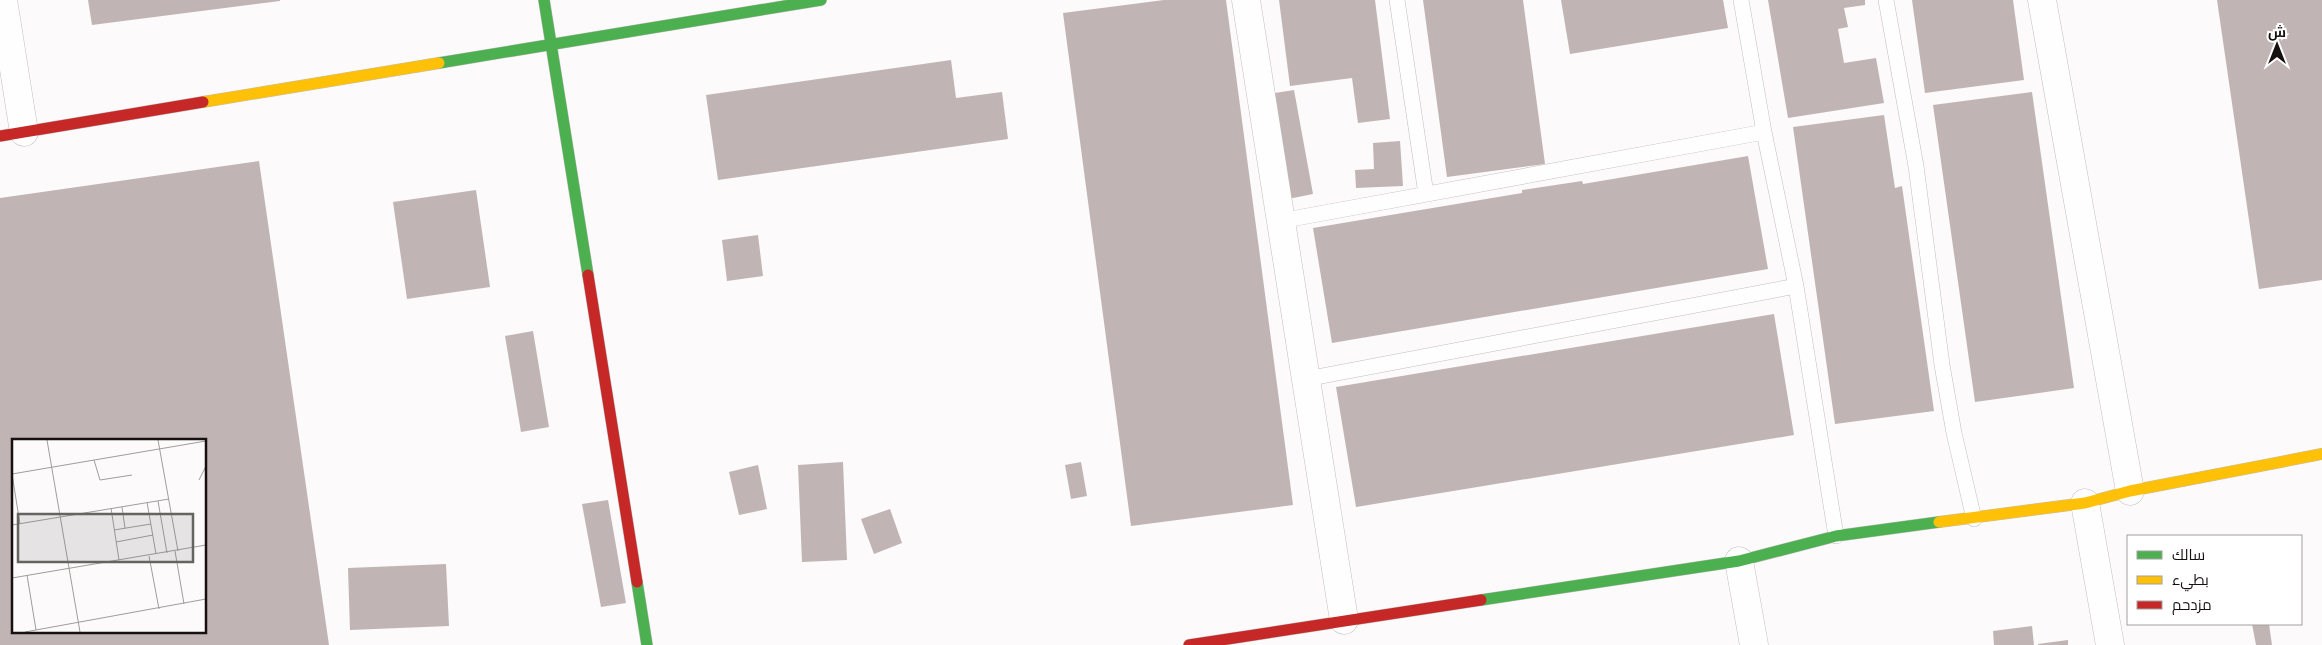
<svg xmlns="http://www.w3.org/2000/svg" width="2322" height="645" viewBox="0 0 2322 645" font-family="'Nunito Sans',Cairo,sans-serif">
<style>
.building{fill:#c0b5b4;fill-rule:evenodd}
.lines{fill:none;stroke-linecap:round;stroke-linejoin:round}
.lane-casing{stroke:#c2bebe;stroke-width:16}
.street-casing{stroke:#c2bebe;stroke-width:29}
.fast-casing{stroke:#c2bebe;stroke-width:12}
.slow-casing{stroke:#c2bebe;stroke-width:12}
.jam-casing{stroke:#c2bebe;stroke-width:12}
.lane{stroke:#fffefe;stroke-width:15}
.street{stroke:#fffefe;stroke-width:28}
.fast{stroke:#4caf50;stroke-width:11}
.slow{stroke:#ffc107;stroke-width:11}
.jam{stroke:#c62828;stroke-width:11}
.inset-road{fill:none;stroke:#a09d9c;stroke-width:1}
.view{fill:#666362;fill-opacity:0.15;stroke:#666362;stroke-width:2.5}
.inset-edge{fill:none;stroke:#161110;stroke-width:2.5}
</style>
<rect width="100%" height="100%" fill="#fcfafa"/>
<!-- building -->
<path class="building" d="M88 0H280V1L92 25Z
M1164 0H1226L1293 505 1131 526 1063 13Z
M1279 0H1375L1390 119 1358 123 1352 78 1290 86Z
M1423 0H1523L1545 164 1447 177Z
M1561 0H1723L1728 28 1570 54Z
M1768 0H1865V5L1844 8 1848 27 1838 29 1844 63 1876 58 1884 103 1788 118Z
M1912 0H2013L2024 80 1925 93Z
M2217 0H2322V280L2259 289Z
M951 60 956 98 1002 92 1008 139 718 180 706 95Z
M1294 90 1313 194 1288 199 1269 94Z
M2032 92 2074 388 1975 402 1933 105Z
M1884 115 1895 188 1902 186 1934 411 1835 424 1793 127Z
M1400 141 1403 186 1356 188 1355 170 1374 169 1373 143Z
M1748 156 1768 269 1332 343 1313 228 1522 193V190L1582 181 1583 184Z
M259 161 329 645H0V198ZM14 440H205V631H14Z
M476 190 490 287 407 299 393 202Z
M758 235 763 276 727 281 722 240Z
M1774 314 1794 435 1356 507 1336 387Z
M533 331 549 427 521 432 505 336Z
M843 462 847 560 802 562 798 465Z
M1081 462 1087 496 1071 499 1065 465Z
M758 465 767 509 739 515 729 472Z
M608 500 626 603 601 607 582 504Z
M890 509 902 543 874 554 861 519Z
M446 564 449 626 350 630 348 568Z
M2252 624H2269L2272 645H2256Z
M2032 626 2034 645H1994L1993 631Z
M2068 640V645H2038V644Z"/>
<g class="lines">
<defs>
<path id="lane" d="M1397 0 1426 194
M1741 0 1764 132 1796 286 1836 536
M1886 0 1916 166 1942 365 1954 433 1974 519
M1280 221 1764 132
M1306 379 1796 286"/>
<path id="street" d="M3 0 24 132
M1246 0 1344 620
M2042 0 2130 491
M2085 503 2110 645
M1739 561 1754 645"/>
<path id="fast" d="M544 0 588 275
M439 63 821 0
M637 582 647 645
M1481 600 1739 561 1836 536 1939 522"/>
<path id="slow" d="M203 102 439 63
M1939 522 2085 503 2130 491 2322 454"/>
<path id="jam" d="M0 136 203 102
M588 275 637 582
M1189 645 1481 600"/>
</defs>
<!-- lane casing -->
<use href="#lane" class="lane-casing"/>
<!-- street casing -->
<use href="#street" class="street-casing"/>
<!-- fast casing -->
<use href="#fast" class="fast-casing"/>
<!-- slow casing -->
<use href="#slow" class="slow-casing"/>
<!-- jam casing -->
<use href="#jam" class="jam-casing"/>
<!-- lane -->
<use href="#lane" class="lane"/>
<!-- street -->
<use href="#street" class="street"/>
<!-- fast -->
<use href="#fast" class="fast"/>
<!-- slow -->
<use href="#slow" class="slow"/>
<!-- jam -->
<use href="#jam" class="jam"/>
</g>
<!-- overview -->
<g transform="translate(12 439)">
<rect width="194" height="194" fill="#fcfafa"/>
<path class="inset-road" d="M35 1 68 193M146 1 166 112M82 21 88 41 120 36M187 41 194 27M146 62 155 114M135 63 144 115M110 68 113 89M99 69 107 121M8 85 0 35 194 2M0 86 157 60M102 91 139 85M104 103 141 96M163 112 172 165M137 117 147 170M15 136 24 191M0 139 194 106M13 193 194 160"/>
<path class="view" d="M6 75H181V123H6Z"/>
<rect width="194" height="194" class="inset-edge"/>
</g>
<!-- legend -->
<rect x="2127" y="535" width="175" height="90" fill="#ffffff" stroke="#a2a09f"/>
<rect x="2137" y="551" width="25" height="8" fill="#4caf50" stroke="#a2a09f"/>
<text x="2172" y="560" font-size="15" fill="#161110">سالك</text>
<rect x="2137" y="576" width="25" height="8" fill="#ffc107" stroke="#a2a09f"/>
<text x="2172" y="585" font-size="15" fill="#161110">بطيء</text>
<rect x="2137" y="601" width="25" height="8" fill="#c62828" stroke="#a2a09f"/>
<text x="2172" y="610" font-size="15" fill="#161110">مزدحم</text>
<!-- north arrow -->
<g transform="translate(2277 45)" stroke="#ffffff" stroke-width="4" paint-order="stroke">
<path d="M0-4L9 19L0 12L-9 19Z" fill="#161110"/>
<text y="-8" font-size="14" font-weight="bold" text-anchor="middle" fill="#161110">ش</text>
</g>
</svg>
